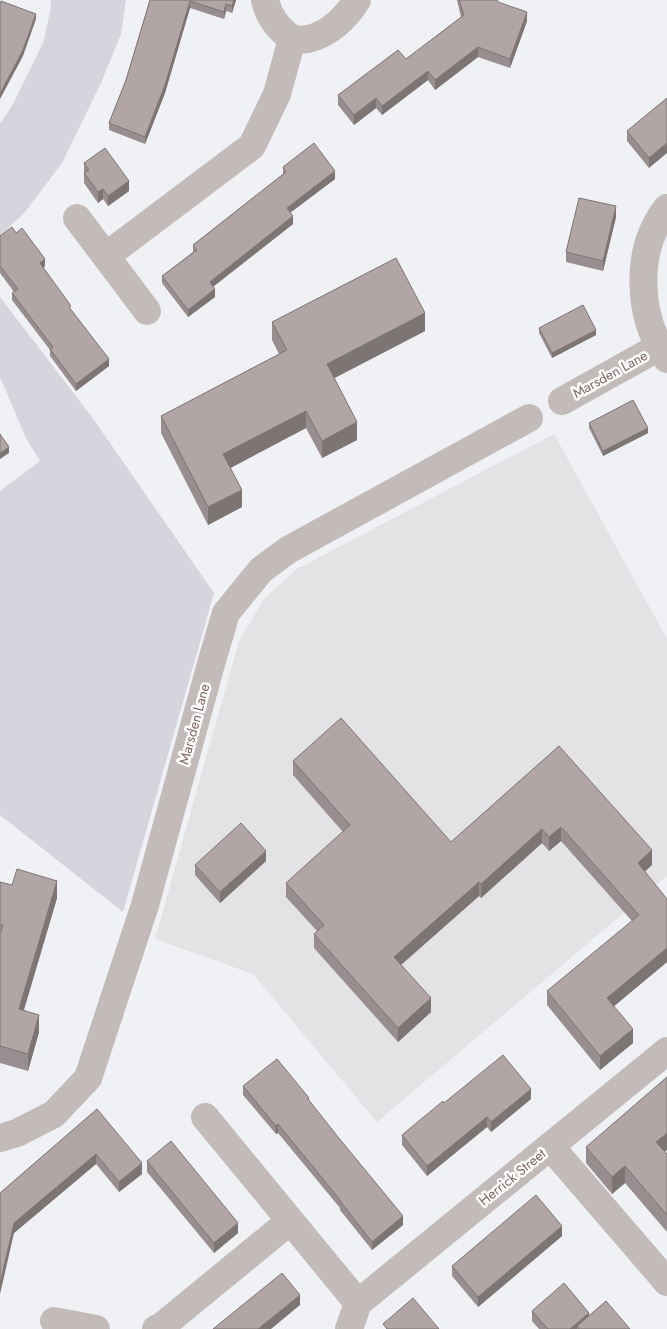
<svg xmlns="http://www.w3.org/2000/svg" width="667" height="1329" viewBox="0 0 667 1329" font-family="Jost,sans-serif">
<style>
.built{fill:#e3e2e4}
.green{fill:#d6d4dd}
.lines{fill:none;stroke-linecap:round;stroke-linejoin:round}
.minor{stroke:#c2bbba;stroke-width:28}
.wall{fill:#998e8f}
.shaded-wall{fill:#7d7474}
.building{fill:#b2a5a6;stroke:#7d7474}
.labels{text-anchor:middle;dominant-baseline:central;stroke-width:5;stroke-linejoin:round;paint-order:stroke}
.street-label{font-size:14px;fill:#806664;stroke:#fff}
</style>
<rect width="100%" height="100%" fill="#f0f1f4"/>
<!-- built -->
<path class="built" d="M554 434 667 639V876L377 1122 253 974 155 939 239 641 264 599 297 569Z"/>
<!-- green -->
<path class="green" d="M51 0H126L121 34 101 83 62 163 25 212 0 236V124L13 104 43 43 50 12Z
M0 297 94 420 214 593 123 912 0 815V491L40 461 26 438 0 377Z"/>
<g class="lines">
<!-- minor -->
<path class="minor" d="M292 39C297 39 303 40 308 39 328 35 347 17 357 0
M667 208C634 250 637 316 667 359
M77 218 147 311
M106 256 252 146 277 94 292 39C278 28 269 18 265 0
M562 401 659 347
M205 1117 358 1303
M0 1138 17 1133 54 1114 88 1078 145 905 211 664 226 613 261 570 288 550 529 418
M550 1146 667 1282
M54 1321 96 1329
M156 1329 162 1326 290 1221
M349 1329 358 1303 667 1051"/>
</g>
<!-- wall -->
<path class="wall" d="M150 0H236L232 13 226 11 224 19 190 8 165 93 145 144 109 130V123L126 80Z
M457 0H497L498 2 527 21 510 68 478 57 435 90 428 80 382 115 376 108 354 125 338 105V95L406 59 461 17Z
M667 98 649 168 627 141V131Z
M84 163 129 191 108 206 103 199 98 203 84 183Z
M283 167 335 179 290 213 293 224 213 287 215 297 188 317 162 283V276L193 252V245L283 174Z
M616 217 603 271 566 262V252Z
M16 233 45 266 43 268 109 366 76 391 50 356V350L12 300V293L14 292 0 273V236Z
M272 322 425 331 334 378 357 440 322 458 306 428 230 468 242 507 208 525 161 433V416L279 354 272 340Z
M539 328 596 335 552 358 539 333Z
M589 423 648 433 603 456 589 428Z
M559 746 652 865 644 872 667 899V962L614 1006 633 1043 600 1070 547 1005V991L632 921 561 841 549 851 542 843 481 898 479 896 401 965 431 1012 398 1042 314 948V934L317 931 286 897V883L343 832 293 775V761L451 842Z
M266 861 220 903 195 875V865Z
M0 882 57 898 24 1010 39 1032 28 1071 0 1063Z
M243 1086 309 1101 403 1225 372 1250 340 1210V1208L278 1133 276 1134 243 1095Z
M531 1099 491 1132 487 1127 427 1176 402 1145V1135L444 1103Z
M97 1109 142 1174 119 1192 96 1164 14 1233 0 1193Z
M586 1147 665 1152 667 1154V1232L625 1183 612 1194 586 1163Z
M147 1161 238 1233 214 1253 147 1172Z
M562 1236 478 1307 452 1276V1266Z
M532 1311 589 1315 630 1329H539L532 1321Z"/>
<!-- shaded-wall -->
<path class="shaded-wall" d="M234 0H236L232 13V6Z
M190 1V8L165 93 145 144V137Z
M226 4V11L224 19V12Z
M527 12V21L510 68V59Z
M36 14V19L23 56 0 99V94Z
M478 47V57L435 90V80Z
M428 71V80L382 115V106Z
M376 98V108L354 125V115Z
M667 143V153L649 168V158Z
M335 171V179L287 215V208Z
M129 181V191L108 206V196Z
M103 189V199L98 203V192Z
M616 206V217L603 271V261Z
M293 216V224L210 289V282Z
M45 259V266L40 270V263Z
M215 289V297L188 317V310Z
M425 313V331L327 382V364Z
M596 330V335L552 358V353Z
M109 359V366L76 391V384Z
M306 411V428L223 472V454Z
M357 422V440L322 458V441Z
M648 428V433L603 456V451Z
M9 447V453L0 459V453Z
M242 490V507L208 525V507Z
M561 827V841L549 851V837Z
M542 829V843L481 898V884Z
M652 850V865L638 878V863Z
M266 851V861L220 903V892Z
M57 881V898L19 1026V1009Z
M479 882V896L394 971V957Z
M667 948V962L607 1012V998Z
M431 998V1012L398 1042V1028Z
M39 1015V1032L28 1071V1054Z
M633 1029V1043L600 1070V1056Z
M531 1089V1099L491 1132V1122Z
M487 1117V1127L427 1176V1166Z
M278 1124V1133L276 1134V1126Z
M667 1133V1150L656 1159V1142Z
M96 1154V1164L14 1233 0 1294V1284L14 1223Z
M142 1163V1174L119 1192V1182Z
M625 1166V1183L612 1194V1177Z
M403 1216V1225L372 1250V1242Z
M238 1223V1233L214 1253V1243Z
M562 1226V1236L478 1307V1297Z
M300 1295V1305L271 1329H258Z
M589 1313V1323L577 1326V1329H570Z"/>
<!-- building -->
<path class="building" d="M150 0H234L232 6 226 4 224 12 190 1 165 85 145 137 109 123 126 80Z
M459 0H497L498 2 527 12 510 59 478 47 435 80 428 71 382 106 376 98 354 115 338 95 398 50 406 59 464 15Z
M1 1 36 14 23 50 0 94V4Z
M667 98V143L649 158 627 131Z
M314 143 335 171 287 208 293 216 210 282 215 289 188 310 162 276 197 250 193 245 286 172 283 167Z
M105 148 129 181 108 196 103 189 98 192 84 173 89 170 84 163Z
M579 198 616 206 603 261 566 252Z
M12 227 16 233 22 228 45 259 40 263 71 306 69 307 109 359 76 384 50 349 53 347 12 293 18 289 0 266V236Z
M396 258 425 313 327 364 357 422 322 441 306 411 223 454 242 490 208 507 161 416 287 350 272 322Z
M583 305 596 330 552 353 539 328Z
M633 400 648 428 603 451 589 423Z
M0 434 9 447 0 453Z
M341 718 451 842 559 746 652 850 638 863 667 899V948L607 998 633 1029 600 1056 547 991 639 915 561 827 549 837 542 829 481 884 479 882 394 957 431 998 398 1028 314 934 324 925 286 883 350 825 293 761Z
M241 823 266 851 220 892 195 865Z
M17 869 57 881 19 1009 39 1015 28 1054 0 1046V934L3 925H0V882L12 885Z
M503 1055 531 1089 491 1122 487 1117 427 1166 402 1135 443 1101 444 1103Z
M277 1059 309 1098 308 1099 338 1137 403 1216 372 1242 340 1201H341L278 1124 276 1126 243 1086Z
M667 1077V1133L656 1142 667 1154V1215L625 1166 612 1177 586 1147Z
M97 1109 142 1163 119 1182 96 1154 14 1223 0 1284V1193Z
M171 1141 238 1223 214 1243 147 1161Z
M536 1195 562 1226 478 1297 452 1266Z
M282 1273 300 1295 258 1329H213Z
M564 1283 589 1313 570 1329H548L532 1311Z
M413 1298 439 1329H387L383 1324Z
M606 1301 630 1329H579L577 1326Z"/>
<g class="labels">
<!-- street labels -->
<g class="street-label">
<text transform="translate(610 374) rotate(-29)">Marsden Lane</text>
<text transform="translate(194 724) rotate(-75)">Marsden Lane</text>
<text transform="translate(512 1177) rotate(-39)">Herrick Street</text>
</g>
</g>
</svg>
